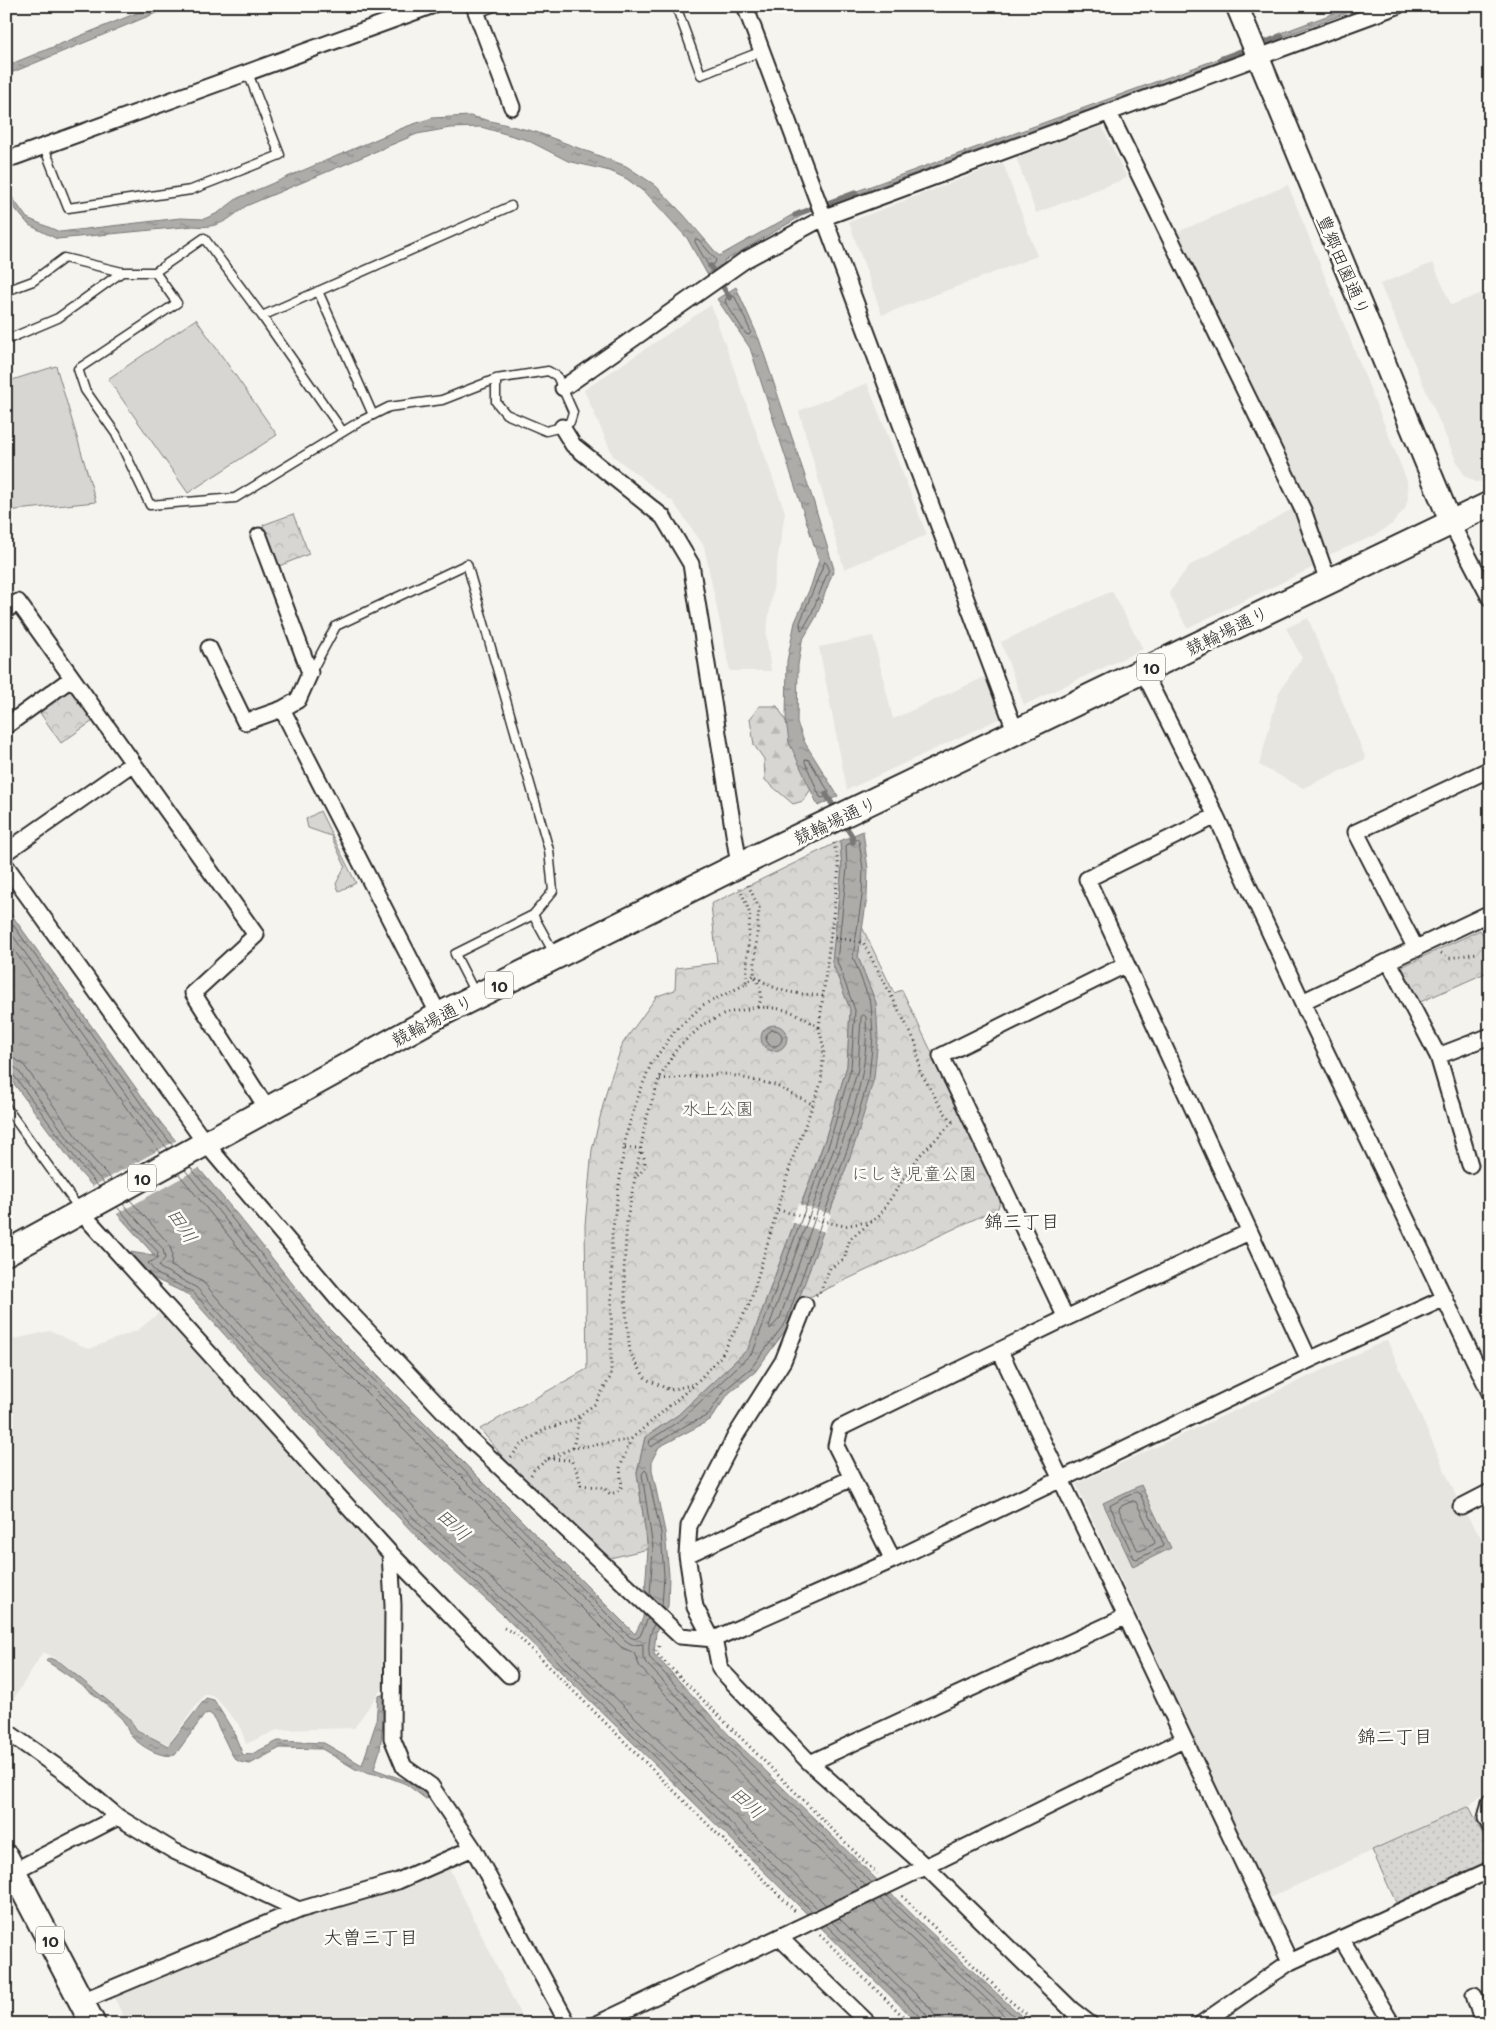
<svg xmlns="http://www.w3.org/2000/svg" width="1496" height="2030" viewBox="0 0 1496 2030" font-family="Mali,'Klee One',sans-serif">
<style>
.built{fill:#e6e5e0}
.grass{fill:url(#grass-dots);stroke:#81807e}
.forest{fill:url(#forest-firs);stroke:#81807e}
.park{fill:url(#park-crowns);stroke:#81807e}
.garden{fill:#d7d6d2;stroke:#81807e}
.water{fill:url(#water-ripples);stroke:#797877}
.pier{fill:#f5f4ef}
.lines{fill:none;stroke-linecap:round;stroke-linejoin:round}
.shore{stroke:#5f5f5d;stroke-width:1}
.stream{stroke:#797877;stroke-width:5.5}
.lane-casing{stroke:#2b2b2b;stroke-width:11}
.street-casing{stroke:#2b2b2b;stroke-width:19}
.secondary-casing{stroke:#2b2b2b;stroke-width:25}
.primary-casing{stroke:#2b2b2b;stroke-width:28}
.path{stroke:#2b2b2b;stroke-width:3;stroke-dasharray:1 4;stroke-linecap:butt}
.lane{stroke:#fdfcf7;stroke-width:8}
.street{stroke:#fdfcf7;stroke-width:15}
.secondary{stroke:#fdfcf7;stroke-width:21}
.primary{stroke:#fdfcf7;stroke-width:24}
.street-bridge-casing{stroke:#2b2b2b;stroke-width:19;stroke-linecap:butt}
.street-bridge{stroke:#fdfcf7;stroke-width:15}
.labels{text-anchor:middle;dominant-baseline:central;stroke-width:5;stroke-linejoin:round;paint-order:stroke}
.shield{fill:#fdfcf7;stroke:#6a6a68;stroke-width:1}
.shield-label{font-size:16px;font-weight:bold;fill:#2b2b2b}
.street-label{font-size:18px;fill:#2b2b2b;stroke:#fdfcf7}
.park-label{font-size:18px;fill:#565655;stroke:#fdfcf7}
.neighbourhood-label{font-size:19px;fill:#2b2b2b;stroke:#fdfcf7}
.water-label{font-size:19px;font-style:italic;fill:#585857;stroke:#fdfcf7}
</style>
<defs>
<pattern id="grass-dots" width="8" height="8" patternUnits="userSpaceOnUse" patternTransform="scale(1.25)"><rect width="8" height="8" fill="#d7d6d2"/><path d="M2 2h.1M6 6h.1" fill="none" stroke="#b9b8b4" stroke-width="1.8" stroke-linecap="round"/></pattern>
<pattern id="forest-firs" width="22" height="20" patternUnits="userSpaceOnUse" patternTransform="scale(1.25)"><rect width="22" height="20" fill="#d7d6d2"/><path d="M5 1l3.5 6h-7zM16 11l3.5 6h-7z" fill="#b9b8b4"/></pattern>
<pattern id="park-crowns" width="20" height="18" patternUnits="userSpaceOnUse" patternTransform="scale(1.25)"><rect width="20" height="18" fill="#d7d6d2"/><path d="M2 6a3 3 0 1 1 6 0M12 15a3 3 0 1 1 6 0" fill="none" stroke="#b9b8b4"/></pattern>
<pattern id="water-ripples" width="26" height="14" patternUnits="userSpaceOnUse" patternTransform="scale(1.25)"><rect width="26" height="14" fill="#adaca9"/><path d="M2 4q2-2 4 0t4 0M15 11q2-2 4 0t4 0" fill="none" stroke="#8d8c8a"/></pattern>
</defs>
<rect width="100%" height="100%" fill="#f5f4ef"/>
<filter id="ink" filterUnits="userSpaceOnUse"><feTurbulence type="fractalNoise" baseFrequency=".02" numOctaves="2"/><feDisplacementMap in="SourceGraphic" scale="10" xChannelSelector="R" yChannelSelector="G"/><feConvolveMatrix kernelMatrix="1 2 1 2 8 2 1 2 1" color-interpolation-filters="sRGB"/></filter>
<g filter="url(#ink)">
<!-- built -->
<path class="built" d="M1102 126 1127 178 1036 213 1016 157Z
M1003 163 1037 256 882 315 849 222Z
M1288 185 1407 481 1408 498 1405 509 1392 524 1374 536 1326 556 1175 233Z
M1433 263 1451 305 1490 290V481L1476 482 1465 476 1456 460 1380 284Z
M711 305 785 512 766 634 771 671H730L704 546 673 502 613 456 584 390Z
M867 383 927 535 844 569 799 411Z
M1294 508 1318 565 1187 628 1169 593 1189 566Z
M1112 591 1143 649 1024 705 1001 642Z
M1308 618 1366 759 1303 788 1259 765 1279 692 1302 658 1286 628Z
M873 636 893 719 987 676 1005 716 847 790 819 647Z
M159 1313 384 1556 387 1681 354 1728 277 1730 246 1744 240 1726 216 1698 205 1694 168 1744 148 1737 138 1729 129 1718 59 1660 43 1652 6 1711V1665L13 1656 8 1637 6 1635V1341L50 1331 89 1349 138 1330Z
M1387 1340 1461 1507 1490 1551V1786L1469 1806 1269 1898 1076 1484Z
M449 1868 525 2024H127L113 1995 296 1918 372 1897Z"/>
<!-- grass -->
<path class="grass" d="M1469 1806 1490 1849V1864L1398 1907 1372 1850Z"/>
<!-- forest -->
<path class="forest" d="M759 706H777C793 731 803 759 811 789L803 801 793 804 765 780 764 759 754 745 750 719Z"/>
<!-- park -->
<path class="park" d="M293 514 309 554 279 566 263 525Z
M65 691 72 692 93 721 61 743 38 710Z
M840 841 842 868 832 962 850 1009 847 1066 825 1139 748 1349 678 1415 645 1437 637 1473 648 1549 606 1559 507 1462 480 1429 587 1369 585 1225 592 1150 607 1089 623 1043 657 996 675 990 676 968 717 963 711 904Z
M862 927 894 993 902 990 1001 1198 998 1208 797 1303 857 1137 876 1003 858 957Z
M1480 930 1490 947V971L1418 1003 1401 967Z"/>
<!-- garden -->
<path class="garden" d="M196 319 277 435 188 493 108 379Z
M56 366 96 502 6 511V382Z
M320 811 356 883 339 891 336 884 345 866 331 836 308 828 306 819Z"/>
<!-- water -->
<path class="water" d="M154 6H173L6 75V66Z
M1353 6H1365L1277 39 1276 35Z
M1226 56 1228 59 850 197 849 194Z
M470 116 536 132 626 166 655 185 683 214 719 256 801 210 803 215 724 261 725 263 707 274 687 238 648 195 627 179 610 171 568 161 527 140 481 127 450 128 417 134 246 206C228 220 218 229 194 226L57 239 29 225 6 198V189L27 218 60 232 180 218 204 219 218 213 238 198 405 127 432 118Z
M736 287 759 339 814 503 834 569 816 617 802 641 798 665 797 723 805 743 838 796 818 806 789 742 786 720 787 661 795 622 811 586 819 560 750 348 717 299Z
M863 831 868 869 867 897 858 957 876 1003 878 1037 874 1078 857 1137 790 1324 755 1372 729 1393 710 1420 659 1447 652 1460V1470L665 1532 669 1575 668 1606 656 1632 654 1654 730 1736 926 1928 1030 2024H919L502 1614 423 1543 240 1352 189 1295 153 1278 130 1252 155 1256 78 1170 6 1073V907L161 1123 245 1224 322 1321 635 1634 643 1618 648 1549 637 1473 645 1437 678 1415 748 1349 825 1140 847 1066 850 1009 832 962 842 868 840 841Z
M761 1038a13 13 0 1 1 26 0a13 13 0 1 1-26 0Z
M1141 1485 1171 1548 1133 1567 1103 1503Z
M49 1658 60 1662 129 1718 137 1730 168 1746 206 1698 214 1700 233 1731 243 1755 252 1754 278 1741 324 1743 362 1765 376 1723 378 1696 386 1694 380 1750 374 1769 407 1781 430 1797 426 1799 406 1784 388 1777 357 1770 322 1749 280 1748 250 1764 240 1762 235 1759 231 1753 213 1716 209 1713 205 1714 175 1755C160 1758 143 1747 133 1738 127 1732 126 1723 121 1718 99 1697 72 1677 46 1661Z"/>
<!-- pier -->
<path class="pier" d="M177 1140 201 1167 115 1215 90 1188Z
M798 1204 831 1214 825 1232 791 1222Z"/>
<g class="lines">
<!-- shore -->
<path class="shore" d="M696 239 699 240 716 260 715 263 710 266 708 265 695 242Z
M732 296 735 297 751 332 749 335 746 334 725 302 726 299Z
M825 562 827 564 829 569 811 615 803 629 801 630 800 623Z
M806 759 809 760 829 792 828 795 823 798 820 797 805 762Z
M857 839 859 841 863 869 862 896 853 957 871 1004 873 1037 869 1077 852 1136 786 1322 751 1368 725 1390 707 1416 688 1424 651 1447 649 1445 650 1440 682 1419 753 1352 830 1141 851 1068 855 1010 837 961 847 868 846 846Z
M6 915 157 1126 173 1146
M6 926 151 1130 168 1149
M6 939 145 1134 161 1153
M864 1015 866 1017C870 1079 844 1136 824 1193 809 1235 794 1276 780 1318L770 1329 769 1326 836 1143 858 1069 861 1017Z
M766 1038a8 8 0 1 1 16 0a8 8 0 1 1-16 0Z
M6 1057 15 1059 23 1064 92 1158 112 1180
M6 1065 12 1066 17 1069 86 1163 105 1184
M6 1071 12 1073 82 1167 99 1187
M190 1167 319 1325 630 1637 635 1639 640 1636 648 1618
M185 1170 314 1329 626 1641 633 1645 643 1644V1657L646 1663 722 1744 866 1886
M178 1173 308 1334 621 1647 634 1653 640 1667 716 1749 859 1889
M130 1200 169 1244 172 1253 171 1266 203 1282 254 1340 436 1530 516 1600 826 1905
M123 1204 163 1249 165 1258 159 1266 160 1268 197 1288 248 1345 430 1535 510 1606 818 1909
M117 1207 158 1252 157 1259 148 1263 157 1274 193 1292 244 1349 426 1539 506 1610 812 1911
M1136 1492 1140 1494 1164 1545 1162 1547 1137 1559 1134 1558 1110 1506Z
M1133 1501 1136 1502 1155 1542 1154 1544 1140 1551 1137 1549 1119 1510 1120 1507Z
M650 1596 653 1548 642 1474 645 1470 647 1472 661 1533 664 1575 662 1607
M654 1624C650 1633 647 1649 650 1658L726 1740 872 1883
M886 1896 990 1995 1023 2024
M880 1899 1013 2024
M873 1902 1002 2024
M839 1918 931 2009 935 2016 936 2024
M832 1922 926 2014 929 2024
M826 1925 921 2018 922 2024"/>
<!-- stream -->
<path class="stream" d="M1258 45 1282 36
M1220 59 1249 48
M795 215 855 193
M710 266 730 298
M826 794 837 812
M843 822 852 836 853 842"/>
<defs>
<path id="lane" d="M676 6 701 75 762 51
M477 13 496 6
M44 147 68 208 191 190 280 155 248 73
M6 291 33 281 64 258 122 272H155
M318 291 373 415
M262 316 343 432
M6 340 58 318 122 272
M548 371 557 376 573 412 570 422 562 427 546 431 506 414 496 402V379Z
M496 379 442 400 389 407 359 422 235 498 150 505 116 434 85 390 78 369 177 303 155 272 204 238 262 316 511 206
M311 672 336 626 467 564 549 850 553 891 533 915 555 955
M476 995 455 954 533 915
M6 1107 80 1210"/>
<path id="street" d="M474 6 512 107
M745 6 1016 733
M1109 113 1303 510 1328 581
M6 160 431 6
M563 388 745 260 825 217 1397 6
M562 427 573 445 663 517 691 564 739 865
M1451 523 1490 598
M6 610 18 602 256 935 193 993 268 1110
M209 648 245 722 282 709 298 700 310 673 259 536
M1143 671 1216 816 1302 1002 1490 1393
M282 709 439 1015
M6 726 72 678
M1216 816 1087 879 1309 1360
M6 852 133 763
M6 866 206 1144 340 1302 471 1440 680 1636 714 1639 720 1669 810 1763 926 1867 1072 2010 1090 2024
M1416 949 1356 832 1490 769
M1389 962 1438 1056 1470 1165
M1302 1002 1490 913
M1438 1056 1490 1036
M81 1212 390 1553 393 1605 392 1738 404 1767 431 1786 473 1848 568 2024
M1066 1318 941 1056 1125 965
M1000 1351 1290 1962
M1461 1507 1490 1492
M390 1553 509 1675
M687 1555 689 1526 736 1435 783 1361 805 1305
M893 1560 836 1446 840 1428 1066 1318 1249 1232
M712 1639 695 1607 687 1555 852 1478
M714 1639 893 1560 1309 1360 1445 1298
M6 1731 67 1774 118 1817 174 1851 299 1910
M810 1763 1125 1617
M1490 1802 1486 1818 1490 1826
M919 1870 1183 1740
M14 1871 118 1817
M779 1937 869 2024
M1341 1938 1392 2024
M1474 1995 1483 2024
M82 2001 299 1910 398 1881 473 1848
M597 2024 796 1929
M1201 2024 1290 1962 1490 1870"/>
<path id="secondary" d="M1237 6 1451 523"/>
<path id="primary" d="M6 1253 439 1015 739 865 1490 504
M6 1857 93 2024"/>
</defs>
<!-- lane casing -->
<use href="#lane" class="lane-casing"/>
<!-- street casing -->
<use href="#street" class="street-casing"/>
<!-- secondary casing -->
<use href="#secondary" class="secondary-casing"/>
<!-- primary casing -->
<use href="#primary" class="primary-casing"/>
<!-- path -->
<path class="path" d="M748 885 759 908 754 975C778 994 794 993 823 996L839 867 834 843
M830 937 863 942 916 1043 920 1071 944 1112 953 1122
M1441 953 1450 958 1477 953
M746 984 754 975C760 986 764 995 758 1007
M758 1007C785 1008 796 1011 819 1028L824 1049 821 1083 791 1163 750 1303 721 1356 695 1384 670 1390 646 1379 630 1353 626 1313 624 1271 627 1220 646 1120 659 1079 677 1048 704 1024 727 1013Z
M819 1027 823 996
M660 1079 727 1074 775 1085 814 1105
M625 1148H640C647 1163 647 1167 635 1178
M778 1210 844 1226 872 1221
M816 1295 820 1292 830 1268 844 1259 850 1239 879 1216 919 1156 953 1122
M573 1448 580 1415
M511 1457 520 1446 545 1429 572 1421 595 1404 611 1376 612 1235 626 1135 637 1099 651 1064 675 1031 703 1005 746 984 750 914 740 888
M548 1459 571 1460 578 1474 581 1485 604 1488 610 1494 617 1492 622 1486 620 1468 630 1441
M531 1475 534 1470 548 1459 573 1448 630 1440 695 1384
M504 1628 516 1634 795 1911
M659 1646 656 1653 877 1874
M902 1896 1009 2000 1038 2024
M820 1935 911 2024"/>
<!-- lane -->
<use href="#lane" class="lane"/>
<!-- street -->
<use href="#street" class="street"/>
<!-- secondary -->
<use href="#secondary" class="secondary"/>
<!-- primary -->
<use href="#primary" class="primary"/>
<defs>
<path id="street-bridge" d="M796 1929 913 1873"/>
</defs>
<!-- street-bridge casing -->
<use href="#street-bridge" class="street-bridge-casing"/>
<!-- street-bridge -->
<use href="#street-bridge" class="street-bridge"/>
</g>
</g>
<g class="labels">
<!-- shield labels -->
<g class="shield">
<rect x="1137" y="653.5" width="28" height="27" rx="4"/>
<rect x="485" y="971.5" width="28" height="27" rx="4"/>
<rect x="128" y="1164.5" width="28" height="27" rx="4"/>
<rect x="36" y="1926.5" width="28" height="27" rx="4"/>
</g>
<g class="shield-label">
<text x="1151" y="667">10</text>
<text x="499" y="985">10</text>
<text x="142" y="1178">10</text>
<text x="50" y="1940">10</text>
</g>
<!-- street labels -->
<g class="street-label">
<text transform="translate(1344 265) rotate(67)">豊郷田園通り</text>
<text transform="translate(1227 630) rotate(-26)">競輪場通り</text>
<text transform="translate(835 820) rotate(-25)">競輪場通り</text>
<text transform="translate(432 1020) rotate(-28)">競輪場通り</text>
</g>
<!-- park labels -->
<g class="park-label">
<text x="718" y="1108">水上公園</text>
<text x="914" y="1173">にしき児童公園</text>
</g>
<!-- neighbourhood labels -->
<g class="neighbourhood-label">
<text x="1022" y="1220">錦三丁目</text>
<text x="1395" y="1735">錦二丁目</text>
<text x="371" y="1936">大曽三丁目</text>
</g>
<!-- water labels -->
<g class="water-label">
<text transform="translate(183 1225) rotate(57)">田川</text>
<text transform="translate(454 1524) rotate(43)">田川</text>
<text transform="translate(748 1802) rotate(42)">田川</text>
</g>
</g>
<!-- margin -->
<rect width="1496" height="2030" fill="none" stroke="#fdfcf7" stroke-width="25"/>
<rect x="12" y="12" width="1471" height="2005" fill="none" stroke="#2b2b2b" stroke-width="2" filter="url(#ink)"/>
</svg>
